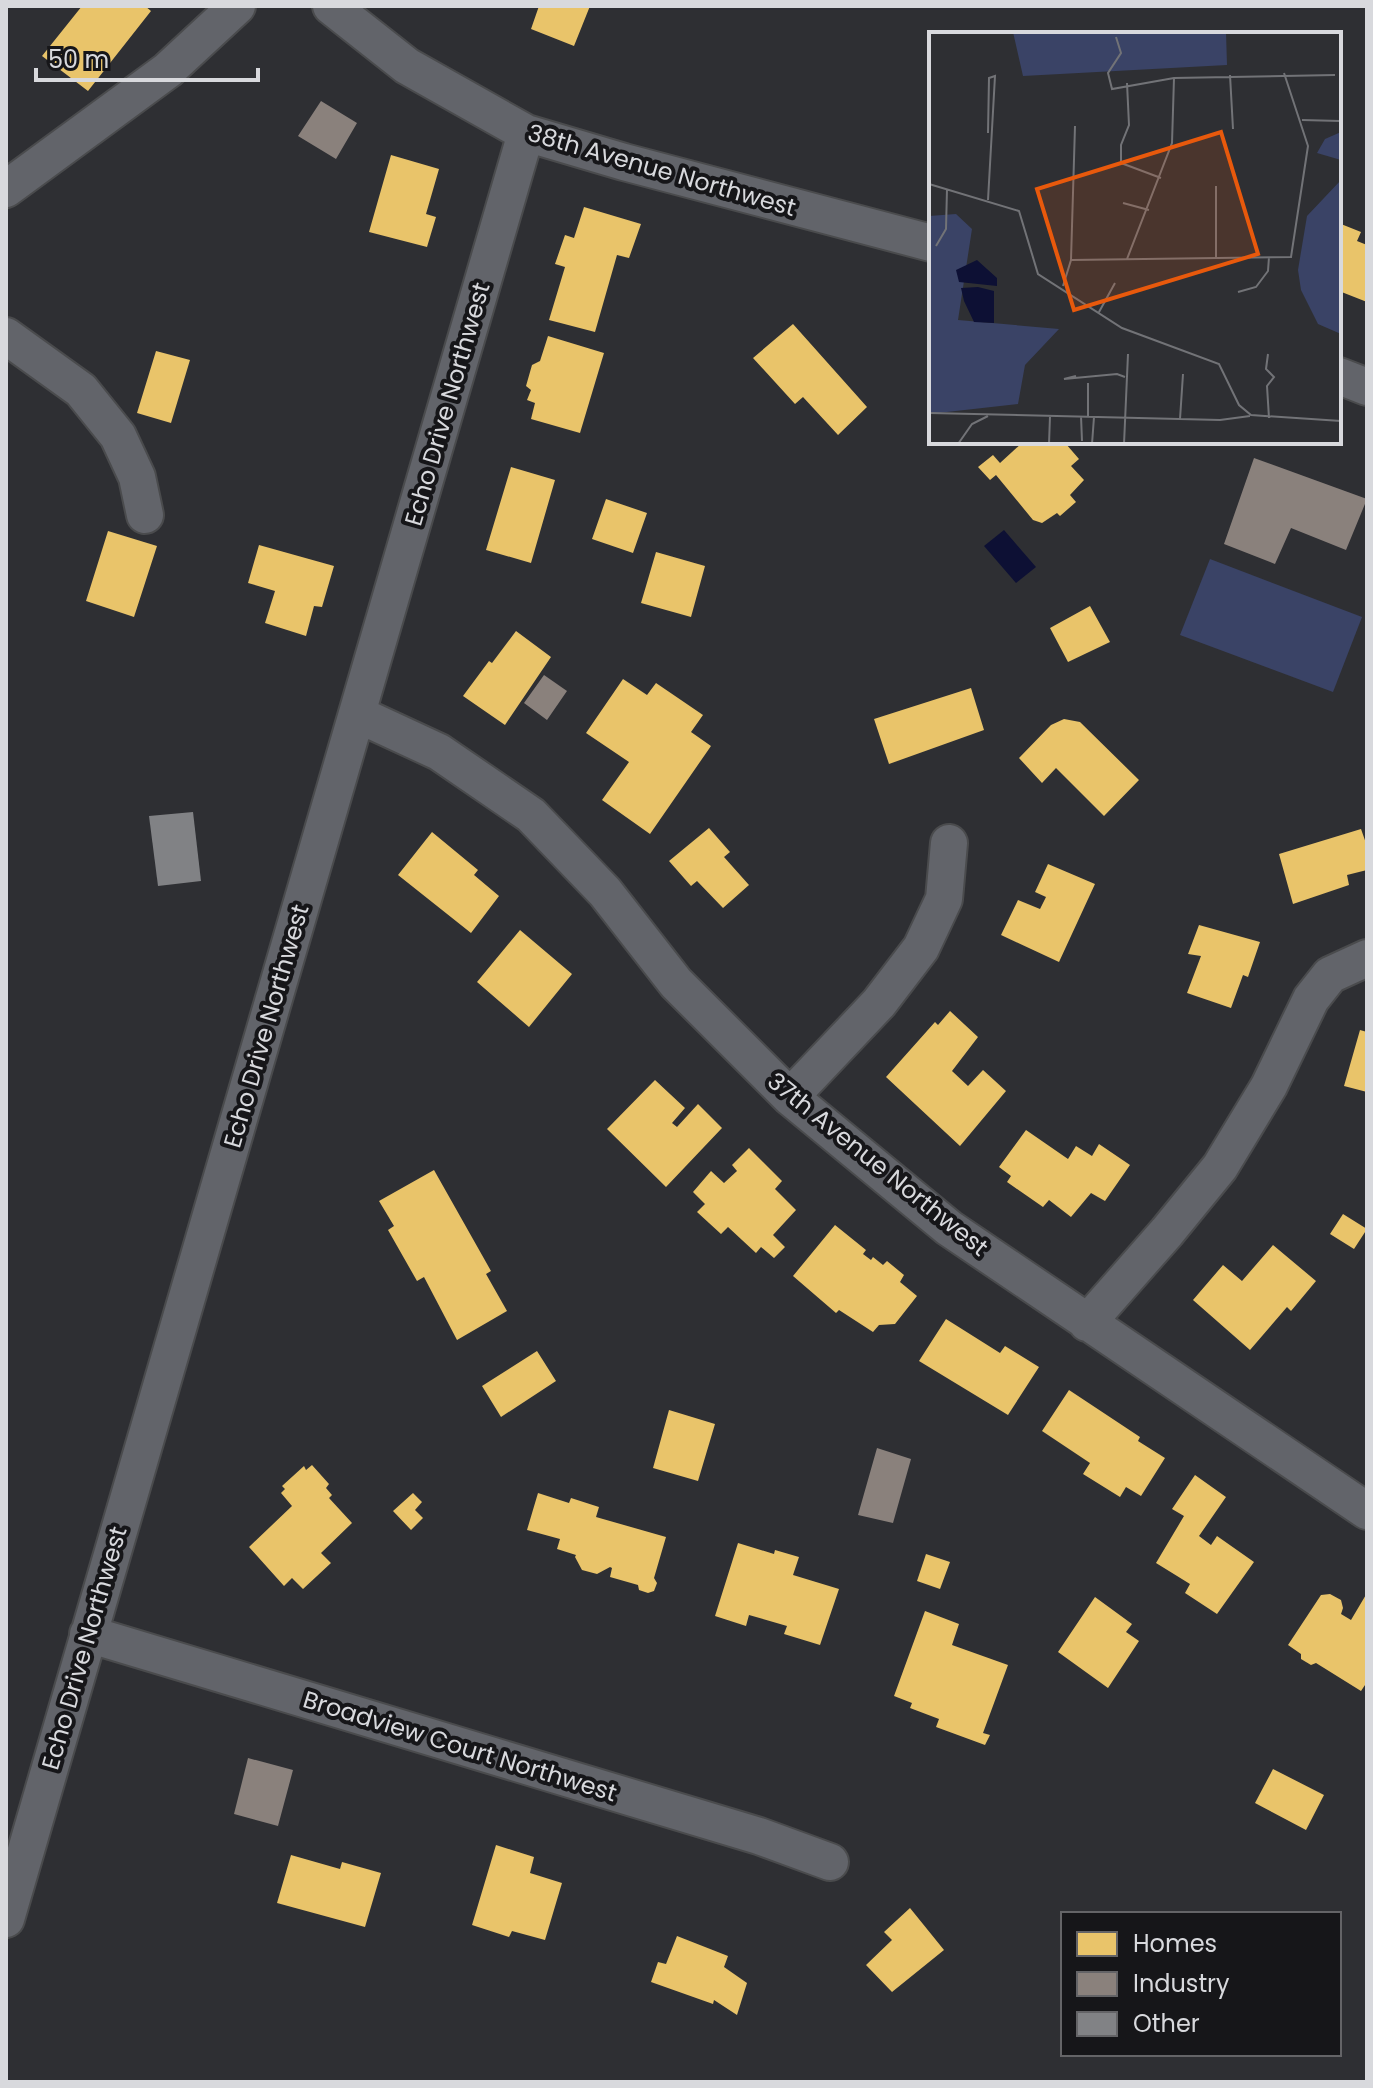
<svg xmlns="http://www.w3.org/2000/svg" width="1373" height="2088" viewBox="0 0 1373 2088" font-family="Poppins,sans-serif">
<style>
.green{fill:#3a4366}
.water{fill:#0d1034}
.homes{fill:#e9c46a}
.industry{fill:#8a817c}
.building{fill:#818285}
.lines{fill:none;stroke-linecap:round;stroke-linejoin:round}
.minor-casing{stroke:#4a4b4d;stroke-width:40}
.minor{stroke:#62646a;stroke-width:36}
.labels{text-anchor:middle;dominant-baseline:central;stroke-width:8;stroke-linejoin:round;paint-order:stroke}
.street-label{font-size:24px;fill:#d8d9dd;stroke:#161619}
.inset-road{fill:none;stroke:#727377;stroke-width:2}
.view{fill:#e8590c;fill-opacity:0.15;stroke:#e8590c;stroke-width:4}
.inset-edge{fill:none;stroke:#d8d9dd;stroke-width:4}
</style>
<rect width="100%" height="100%" fill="#2e2f33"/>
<!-- green -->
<path class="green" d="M1210 559 1362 617 1333 692 1180 635Z"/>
<!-- water -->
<path class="water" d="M1004 530 1036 567 1016 583 984 546Z"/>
<!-- homes -->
<path class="homes" d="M82 6H145L151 11 88 91 42 56Z
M539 6H590L574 46 531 29Z
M391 155 439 169 426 214 436 217 427 247 369 232Z
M584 207 641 224 629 258 617 255 595 332 549 320 565 267 555 264 565 235 574 238Z
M1341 224 1361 232 1357 241 1367 245V302L1339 291V230Z
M793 324 867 407 838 435 803 397 795 404 753 358Z
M548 336 604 353 580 433 531 419 535 403 527 400 531 390 526 386 532 365 540 361Z
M156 351 190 360 171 423 137 413Z
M1023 442H1068L1066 444 1079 459 1071 466 1084 480 1070 495 1076 502 1060 516 1057 513 1042 523 1033 520 996 475 990 480 978 467 993 455 1000 463Z
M511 467 555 480 531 563 486 550Z
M606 499 647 513 633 553 592 539Z
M108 531 157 546 134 617 86 601Z
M259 545 334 566 322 607 314 606 306 636 265 623 275 591 248 583Z
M656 552 705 566 691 617 641 603Z
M1090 606 1110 642 1068 662 1050 628Z
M516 631 551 657 505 725 463 696 489 661 492 663Z
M623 679 647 695 656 683 703 715 691 732 711 746 650 834 602 800 629 762 586 733Z
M971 688 984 730 889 764 874 719Z
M1064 719 1080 722 1139 780 1104 816 1056 768 1042 783 1019 758 1051 725Z
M709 828 730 852 724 857 749 885 723 908 697 881 691 886 669 861Z
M1361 829 1367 846V870L1347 875 1349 885 1293 904 1279 854Z
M432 832 478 870 474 875 499 896 471 933 398 875Z
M1048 864 1095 884 1059 962 1001 935 1018 900 1040 909 1046 897 1035 892Z
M1199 925 1260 942 1248 977 1243 975 1231 1008 1187 993 1201 956 1188 954Z
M520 930 572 974 529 1027 477 982Z
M950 1011 978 1037 952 1071 968 1086 983 1070 1006 1091 960 1146 886 1077 935 1022 938 1025Z
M1360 1030 1367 1032V1092L1344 1086Z
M655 1080 685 1108 672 1123 677 1127 698 1104 722 1128 666 1187 607 1129Z
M1026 1130 1068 1159 1076 1146 1092 1156 1099 1144 1130 1165 1105 1201 1091 1193 1071 1217 1049 1200 1043 1207 1007 1182 1011 1176 999 1167Z
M749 1148 782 1181 775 1189 796 1210 773 1235 785 1247 774 1258 761 1247 756 1253 728 1227 721 1234 697 1212 705 1204 693 1192 711 1171 724 1183 737 1171 732 1165Z
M434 1170 491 1271 486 1274 507 1311 457 1340 424 1277 417 1281 388 1230 394 1226 379 1201Z
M1343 1214 1367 1229 1354 1249 1330 1234Z
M835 1225 866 1250 863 1254 871 1260 873 1257 883 1265 887 1261 904 1275 900 1282 917 1296 895 1324 879 1325 873 1332 839 1310 836 1313 793 1276Z
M1273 1245 1316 1281 1291 1311 1287 1307 1250 1350 1193 1300 1223 1265 1242 1281Z
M946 1319 1000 1353 1005 1346 1039 1367 1008 1415 919 1361Z
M537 1351 556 1381 501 1417 482 1386Z
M1069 1390 1140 1437 1138 1441 1165 1458 1141 1496 1126 1487 1120 1497 1083 1474 1090 1463 1042 1431Z
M669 1410 715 1424 698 1481 653 1468Z
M312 1465 329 1484 326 1488 332 1495 329 1498 352 1523 321 1553 331 1563 303 1589 292 1578 284 1586 249 1547 292 1506 281 1493 285 1489 282 1486 304 1466 306 1470Z
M1195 1475 1226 1497 1199 1536 1211 1545 1217 1536 1254 1562 1217 1614 1185 1593 1190 1584 1156 1563 1184 1516 1172 1509Z
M413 1493 422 1502 415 1510 423 1518 411 1530 393 1511Z
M538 1493 569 1503 571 1498 599 1507 596 1517 666 1537 654 1578 657 1583 654 1591 648 1593 639 1590 638 1585 610 1577 612 1568 610 1567 597 1574 582 1570 575 1557 576 1555 557 1549 560 1539 527 1530Z
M738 1543 774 1554 775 1550 799 1557 793 1575 839 1589 820 1645 784 1634 787 1626 749 1615 746 1626 715 1616Z
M926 1554 950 1562 940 1589 917 1581Z
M1367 1593V1682L1361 1691 1316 1663 1311 1665 1301 1659V1654L1288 1645 1321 1595 1330 1594 1341 1600 1343 1608 1341 1614 1351 1620Z
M1095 1597 1132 1624 1126 1632 1139 1641 1108 1688 1058 1652Z
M925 1611 959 1624 952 1645 1008 1665 983 1733 990 1735 985 1745 936 1727 939 1719 910 1708 912 1703 894 1696Z
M1273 1769 1324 1795 1306 1830 1255 1803Z
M496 1845 534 1857 530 1873 562 1883 545 1940 512 1931 509 1937 472 1925Z
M291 1855 340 1869 342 1862 381 1873 365 1927 277 1903Z
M910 1908 944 1950 892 1992 866 1965 892 1940 884 1932Z
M677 1936 728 1956 724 1967 747 1983 737 2015 714 2000 713 2004 651 1982 658 1962 666 1964Z"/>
<!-- industry -->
<path class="industry" d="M321 101 357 123 336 159 298 136Z
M1254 458 1367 499 1346 550 1291 528 1275 564 1224 544Z
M544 675 567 691 547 720 524 703Z
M877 1448 911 1459 893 1523 858 1515Z
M248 1758 293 1770 278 1826 234 1814Z"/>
<!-- building -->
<path class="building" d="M193 812 201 881 158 886 149 816Z"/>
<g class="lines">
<defs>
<path id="minor" d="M331 6 407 66 526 133 624 162 931 243
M6 189 168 70 237 6
M6 336 81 390 118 436 137 477 145 515
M1339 376 1367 387
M357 714 439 752 531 815 605 892 676 983 790 1097 949 1228 1367 1511
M790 1097 879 1003 921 948 944 899 949 843
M1087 1323 1167 1232 1220 1167 1269 1086 1311 999 1330 975 1367 958
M88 1634 759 1836 830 1862
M6 1919 526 133"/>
</defs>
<!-- minor casing -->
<use href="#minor" class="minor-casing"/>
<!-- minor -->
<use href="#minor" class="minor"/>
</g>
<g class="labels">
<!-- street labels -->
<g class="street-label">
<text transform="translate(662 170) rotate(16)">38th Avenue Northwest</text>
<text transform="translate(447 404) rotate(-74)">Echo Drive Northwest</text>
<text transform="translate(266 1026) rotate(-74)">Echo Drive Northwest</text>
<text transform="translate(878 1164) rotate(39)">37th Avenue Northwest</text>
<text transform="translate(84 1648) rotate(-74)">Echo Drive Northwest</text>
<text transform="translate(460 1746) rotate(17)">Broadview Court Northwest</text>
</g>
</g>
<!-- overview -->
<g transform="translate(929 32)">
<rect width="412" height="412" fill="#2e2f33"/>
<path d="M84 0H297L298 33 94 44ZM412 100V128L388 121 396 107ZM412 148V302L389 292 372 258 369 238 378 184ZM27 182 43 197 29 288 130 297 96 333 89 372 0 382V184Z" fill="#3a4366"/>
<path d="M48 228 68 246V254L30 250 27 238ZM49 255 65 259V291L45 290 35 269 32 256Z" fill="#0d1034"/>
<path class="inset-road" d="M187 5 192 21 179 41 183 57 245 46 406 43M301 43 304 97M198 51 200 93 192 113V131L232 146M373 88 411 89M0 152 90 179 109 242 193 296 290 332 310 373 322 383 412 389M59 168 66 44 60 46 59 101M194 171 220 178M7 214 17 197 18 157M287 226V154M198 227 243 111 245 46M142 228 362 225 379 114 355 41M134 254 142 228 146 94M309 260 327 255 339 239 340 225M170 280 186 251M339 322 337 337 345 345 338 354 340 386M147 344 135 347 188 342 196 345M1 381 291 388 321 384M152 384 153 409M159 385V351M251 387 254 342M29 412 43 392 59 384M120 412 121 384M163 412 165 385M195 412 199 322"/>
<path class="view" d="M292 100 329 222 145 278 108 157Z"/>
<rect width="412" height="412" class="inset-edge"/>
</g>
<!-- border -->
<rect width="1373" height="2088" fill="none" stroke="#d8d9dd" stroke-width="16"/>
<!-- legend -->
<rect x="1061" y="1912" width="280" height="144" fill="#161619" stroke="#646467" stroke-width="2"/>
<rect x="1077" y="1932" width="40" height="24" fill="#e9c46a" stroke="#646467" stroke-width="2"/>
<text x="1133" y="1952" font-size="24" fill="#d8d9dd">Homes</text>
<rect x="1077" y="1972" width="40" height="24" fill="#8a817c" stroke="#646467" stroke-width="2"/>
<text x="1133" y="1992" font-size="24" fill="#d8d9dd">Industry</text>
<rect x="1077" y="2012" width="40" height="24" fill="#818285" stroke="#646467" stroke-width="2"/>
<text x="1133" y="2032" font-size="24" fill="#d8d9dd">Other</text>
<!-- scale -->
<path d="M36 68v12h222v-12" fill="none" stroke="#d8d9dd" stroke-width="4"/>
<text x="48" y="68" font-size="24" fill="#d8d9dd" stroke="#161619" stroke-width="6" paint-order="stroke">50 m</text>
</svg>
